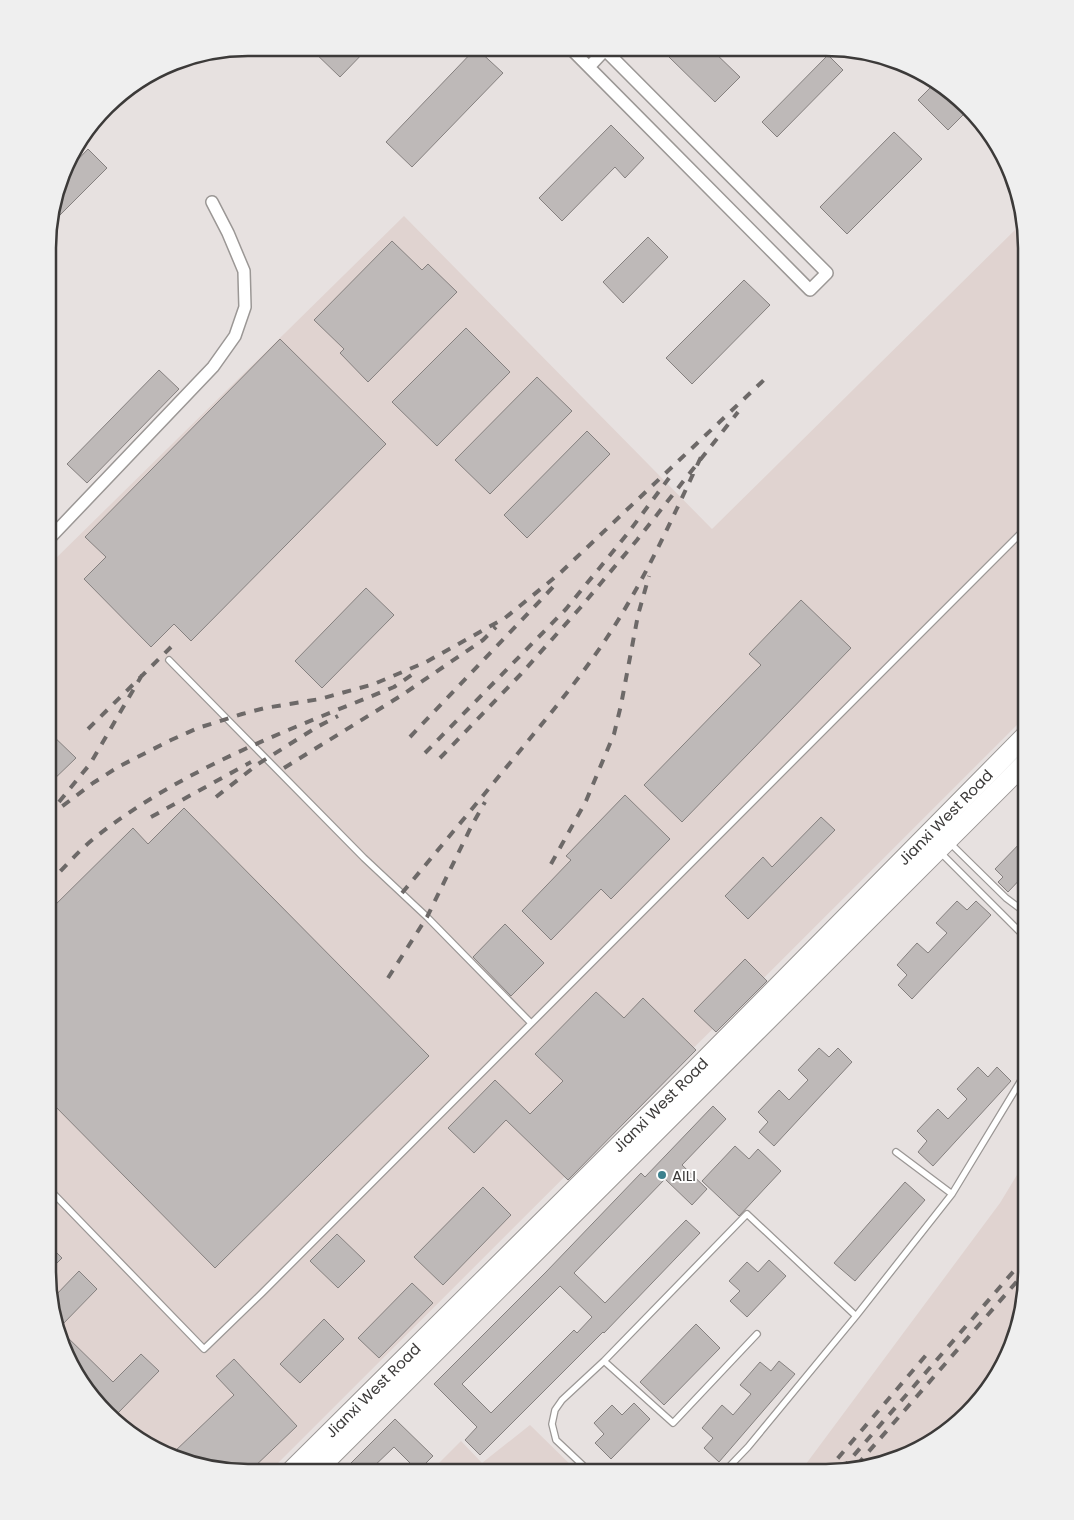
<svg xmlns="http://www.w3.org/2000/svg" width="1074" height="1520" viewBox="0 0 1074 1520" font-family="Poppins,sans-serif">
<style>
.built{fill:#e0d3d0}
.building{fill:#beb9b8;stroke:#85807f;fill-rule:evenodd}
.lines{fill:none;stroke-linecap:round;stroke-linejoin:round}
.service-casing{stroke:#9b9795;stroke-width:8}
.minor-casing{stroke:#9b9795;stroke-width:14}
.trunk-casing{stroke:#9b9795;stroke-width:21}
.service{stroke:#fff;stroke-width:5.5}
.minor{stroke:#fff;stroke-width:11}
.trunk{stroke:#fff;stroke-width:19}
.rail{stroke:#6d6968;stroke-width:4;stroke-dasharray:9 9;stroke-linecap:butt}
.poi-dot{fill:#3c818e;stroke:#fff;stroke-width:2}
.labels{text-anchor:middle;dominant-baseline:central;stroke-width:4;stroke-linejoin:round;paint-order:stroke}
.street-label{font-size:15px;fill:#3c3a39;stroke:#fff}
.poi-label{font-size:15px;fill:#3c3a39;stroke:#fff;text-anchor:start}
.rim{fill:none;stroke:#3c3a39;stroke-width:2.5}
</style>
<rect width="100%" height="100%" fill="#e7e1e0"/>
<!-- built -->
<path class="built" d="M404 216 712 529 1021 224 1026 248V716L270 1471H223L137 1438 97 1404 68 1360 48 1272 49 565Z
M1026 1160V1285L1016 1336 992 1383 958 1423 914 1452 826 1472H800L1000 1203Z
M530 1425 578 1472 431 1471 461 1441 482 1463Z"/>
<!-- building -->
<path class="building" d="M310 48H368L340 77Z
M476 48 503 73 412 167 386 142Z
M677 49H711L740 77 715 102 669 57Z
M828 55 843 70 777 137 762 122Z
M936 82 948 89 966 112 948 130 918 100Z
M611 125 644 158 625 178 615 167 562 221 539 198Z
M894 132 922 159 847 234 820 207Z
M88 149 107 168 49 226V222L67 171Z
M648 237 668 257 623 303 603 282Z
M392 241 422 270 428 264 457 292 368 382 340 353 344 349 314 320Z
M744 280 770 305 692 384 666 358Z
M466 328 510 372 437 446 392 402Z
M280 339 386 444 191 641 174 624 151 647 84 579 106 557 85 537Z
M159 370 179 389 87 483 67 464Z
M537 377 572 411 490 494 455 460Z
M587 431 610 454 527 538 504 515Z
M366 588 394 615 322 688 295 661Z
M801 600 851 648 682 822 644 785 761 665 749 654Z
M48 731 76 758 48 785Z
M625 795 670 839 611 899 601 889 551 940 522 911 571 860 566 856Z
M184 808 429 1056 215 1268 48 1099V912L133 828 148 844Z
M821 817 835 830 748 919 725 896 763 857 772 867Z
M1026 837V873L1008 892 998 882 1003 877 995 869Z
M957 901 967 910 976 901 991 915 912 999 898 985 907 975 897 965 917 943 928 953 947 933 936 923Z
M505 924 544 963 511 996 473 957Z
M745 959 767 981 716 1032 694 1011Z
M596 992 624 1018 643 998 696 1050 568 1180 506 1120 474 1153 448 1128 495 1080 530 1114 563 1081 535 1054Z
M819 1048 829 1057 838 1048 852 1062 774 1146 759 1132 768 1122 758 1112 779 1090 789 1100 808 1080 798 1070Z
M978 1067 988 1077 997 1067 1011 1081 933 1166 918 1152 927 1141 917 1131 938 1109 948 1119 967 1099 957 1089Z
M713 1106 726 1119 682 1165 707 1189 692 1205 665 1179 574 1273 605 1303 686 1220 700 1233 604 1333 603 1332 480 1455 465 1440 477 1427 434 1384 546 1272 641 1173 645 1177ZM560 1286 592 1317 577 1333 574 1330 491 1413 462 1384Z
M735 1146 749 1159 758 1149 781 1171 739 1216 702 1181Z
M905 1182 925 1200 855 1281 834 1263Z
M483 1187 511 1215 443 1285 414 1257Z
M337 1234 365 1261 338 1288 310 1261Z
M48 1244 62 1258 48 1272Z
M769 1260 786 1276 747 1317 730 1301 740 1291 729 1281 747 1262 758 1272Z
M79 1271 97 1289 60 1327 54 1297Z
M412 1283 433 1303 379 1358 358 1338Z
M324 1319 344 1339 300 1383 280 1364Z
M696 1324 720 1348 664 1405 640 1382Z
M61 1331 113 1382 141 1354 159 1371 118 1413 100 1395 95 1401 68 1360Z
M234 1359 297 1426 250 1471H223L174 1452 234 1395 216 1376Z
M779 1361 795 1374 719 1462 704 1448 713 1438 702 1428 722 1405 733 1415 751 1394 740 1385 760 1362 771 1371Z
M634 1403 650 1419 611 1459 595 1443 604 1434 594 1423 612 1405 622 1415Z
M395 1419 433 1456 418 1471 394 1447 369 1471H343Z"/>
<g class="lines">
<defs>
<path id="service" d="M169 660 364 858 427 917 531 1023
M949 842 1006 898 1026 913
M939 851 1026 938
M896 1152 952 1194
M48 1188 204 1349 262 1293 1026 528
M604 1361 673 1423 757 1334
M590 1472 556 1440 552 1424 555 1410 562 1400 604 1361 747 1214 856 1316
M724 1472 748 1447 856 1316 952 1194 1026 1072"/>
<path id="minor" d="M570 48 810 290 827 273 604 49
M589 67 605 50
M49 539 213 367 235 336 245 307 244 271 228 233 212 202"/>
<g id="trunk">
<path id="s1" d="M291 1471 695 1070 1026 735"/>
<path d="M316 1471 1026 762"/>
</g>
</defs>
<!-- service casing -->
<use href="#service" class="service-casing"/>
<!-- minor casing -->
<use href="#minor" class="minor-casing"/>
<!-- trunk casing -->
<use href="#trunk" class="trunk-casing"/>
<!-- service -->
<use href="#service" class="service"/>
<!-- minor -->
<use href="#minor" class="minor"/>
<!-- trunk -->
<use href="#trunk" class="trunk"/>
<!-- rail -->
<path class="rail" d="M88 729 171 647
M410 737 556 584
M425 753 566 609 628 533 669 478
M440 758 521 674 580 608 637 540 738 412
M284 768 402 695 483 640 496 627
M216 797 258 764 317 727 338 716
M59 802 90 764 142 675
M48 817 93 783 118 767 171 740 198 728 242 714 265 708 320 699 374 684 426 662 505 618 559 574 766 378
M151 817 251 762
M551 864 586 801 614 734 621 705 638 615 649 576
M48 884C64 868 79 850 97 836 185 767 291 729 394 687L413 674
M402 893C444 843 486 792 528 741 555 708 582 675 606 639 644 582 672 519 701 457
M388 978 427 917 472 825 485 802
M857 1465 1026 1271
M842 1469 1026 1257
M826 1472 927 1354"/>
</g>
<!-- markers -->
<circle class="poi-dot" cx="662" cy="1175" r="5"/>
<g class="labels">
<!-- street labels -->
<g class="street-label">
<text stroke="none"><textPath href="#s1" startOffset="925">Jianxi West Road</textPath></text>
<text stroke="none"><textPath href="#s1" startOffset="520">Jianxi West Road</textPath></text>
<text stroke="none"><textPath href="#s1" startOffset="115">Jianxi West Road</textPath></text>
</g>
<!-- poi labels -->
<g class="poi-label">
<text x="672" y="1175">AILI</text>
</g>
</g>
<!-- crop -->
<path d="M0 0H1074V1520H0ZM248 56H826A192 192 0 0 1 1018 248V1272A192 192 0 0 1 826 1464H248A192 192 0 0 1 56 1272V248A192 192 0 0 1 248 56Z" fill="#efefef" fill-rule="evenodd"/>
<path class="rim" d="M248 56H826A192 192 0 0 1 1018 248V1272A192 192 0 0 1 826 1464H248A192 192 0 0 1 56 1272V248A192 192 0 0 1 248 56Z"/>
</svg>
